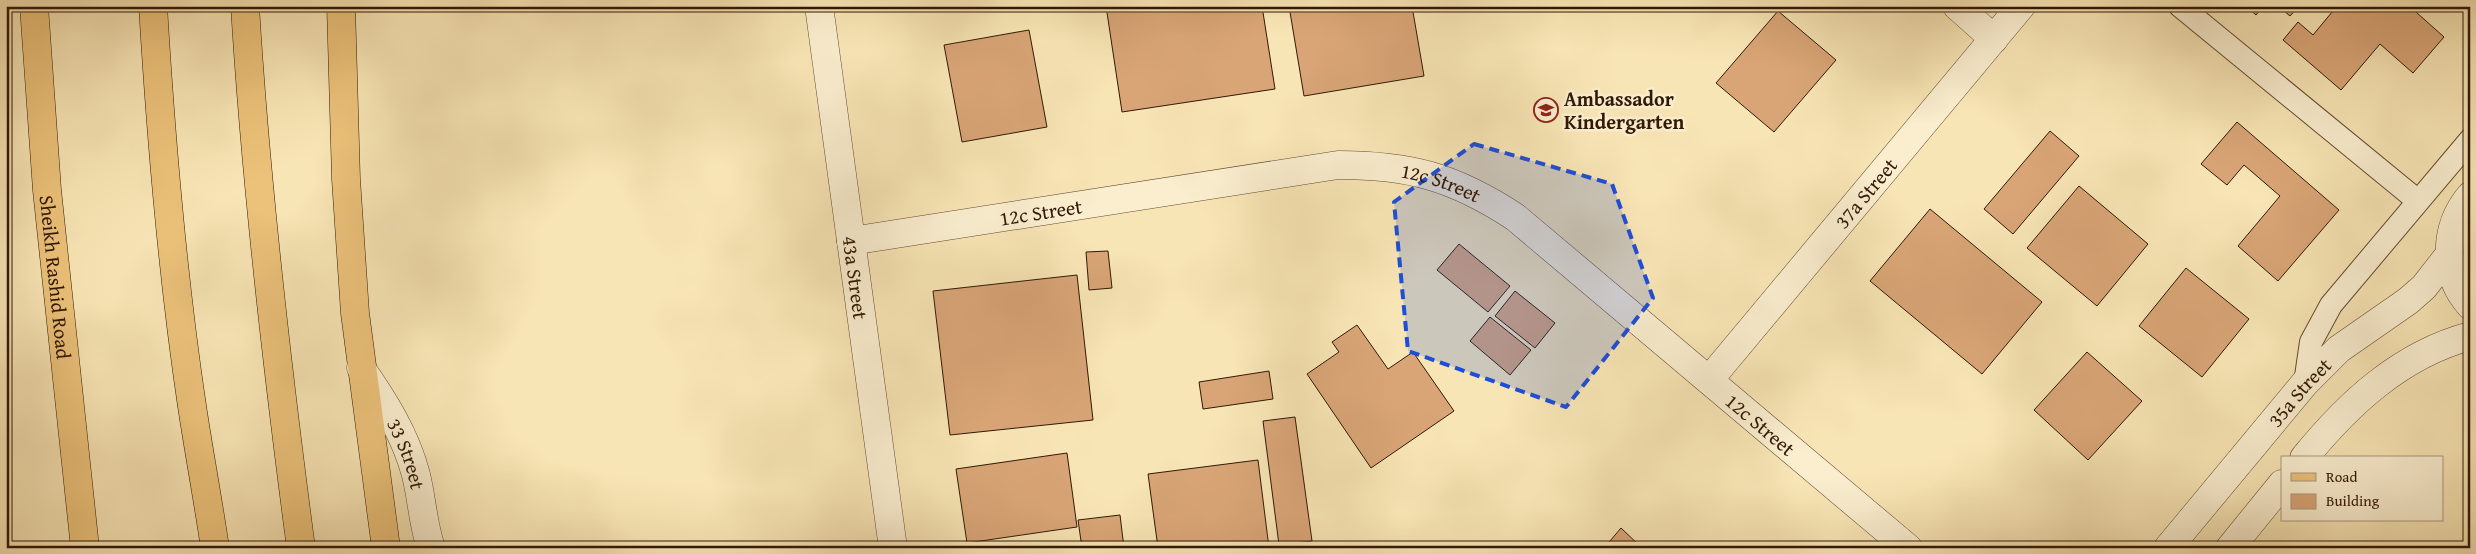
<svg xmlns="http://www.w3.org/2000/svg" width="2476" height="554" viewBox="0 0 2476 554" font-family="'Gentium Book Plus',serif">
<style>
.building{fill:#d9a577;stroke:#311805}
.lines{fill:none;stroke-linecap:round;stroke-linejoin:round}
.service-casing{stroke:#634b31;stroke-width:24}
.minor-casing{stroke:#634b31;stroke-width:29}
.tertiary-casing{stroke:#634b31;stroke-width:29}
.primary-casing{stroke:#311805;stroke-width:29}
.trunk-casing{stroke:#311805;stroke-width:29}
.service{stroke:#faeecf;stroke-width:22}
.minor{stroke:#faeecf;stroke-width:28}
.tertiary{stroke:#faeecf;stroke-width:28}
.primary{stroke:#ecc27a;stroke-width:28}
.trunk{stroke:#ecc27a;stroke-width:28}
.marked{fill:#1d4ed8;fill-opacity:0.2;stroke:#1d4ed8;stroke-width:4;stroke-dasharray:10 6;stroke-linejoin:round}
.labels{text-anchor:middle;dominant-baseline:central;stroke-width:5;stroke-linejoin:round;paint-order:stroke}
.poi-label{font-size:20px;font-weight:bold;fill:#311805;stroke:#faeecf;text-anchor:start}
.street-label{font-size:20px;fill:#311805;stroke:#faeecf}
</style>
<rect width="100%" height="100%" fill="#f8e5b5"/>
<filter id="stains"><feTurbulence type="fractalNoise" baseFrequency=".004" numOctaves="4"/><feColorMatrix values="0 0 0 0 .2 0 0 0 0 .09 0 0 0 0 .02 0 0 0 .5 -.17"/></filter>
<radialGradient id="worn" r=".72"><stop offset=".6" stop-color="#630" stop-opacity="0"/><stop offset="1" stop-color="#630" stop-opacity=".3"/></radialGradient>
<!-- building -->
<path class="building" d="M1106 6H1262L1275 89 1122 112Z
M1289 6H1412L1424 76 1304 96Z
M2246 6H2263L2256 15Z
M2278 6H2299L2290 16Z
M2337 6H2421L2416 12 2444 37 2413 73 2380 44 2341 90 2283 40 2298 22 2313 35Z
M1778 11 1836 60 1774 132 1716 83Z
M1029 30 1047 127 962 142 944 45Z
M2237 122 2339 210 2278 281 2238 246 2280 196 2244 165 2227 185 2201 164Z
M2050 131 2079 156 2013 234 1984 209Z
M2079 186 2148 244 2097 306 2027 248Z
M1930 209 2042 302 1982 374 1870 281Z
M1459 244 1510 286 1488 312 1437 270Z
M1108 251 1112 288 1089 290 1086 252Z
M2186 268 2249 319 2202 377 2139 326Z
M1077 275 1093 420 950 435 933 291Z
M1515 291 1555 323 1535 348 1495 316Z
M1490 317 1531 350 1510 375 1470 341Z
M1357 325 1388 369 1413 352 1454 411 1371 468 1307 374 1339 352 1332 342Z
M2087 352 2142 401 2088 460 2034 410Z
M1269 371 1273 399 1203 409 1199 382Z
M1295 417 1312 541 1279 545 1263 421Z
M1067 453 1077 527 967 543 956 469Z
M1258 460 1269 548H1224L1223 543 1184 548H1158L1148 474Z
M1120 515 1124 548H1082L1078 520Z
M1621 528 1642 548H1604Z"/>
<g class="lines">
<defs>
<path id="service" d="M2180 6 2418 201
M2305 383 2311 342 2331 305 2470 140"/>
<g id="minor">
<path id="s1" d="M819 6 893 548"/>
<path d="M1957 6 1994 39"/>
<path id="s2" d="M851 241 1338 165C1410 165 1454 177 1515 217L1908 548"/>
<path id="s3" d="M1709 380 2021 6"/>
</g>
<g id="tertiary">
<path d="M2470 196C2444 227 2442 274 2470 305"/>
<path id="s4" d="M361 368C384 401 406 436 416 475 422 499 423 525 431 548"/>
<path d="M2304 458C2348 404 2400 355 2470 336"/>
<path id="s5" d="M2168 548 2305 383 2339 349 2408 301 2424 287 2449 255"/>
<path d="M2230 548 2282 484"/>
</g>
<g id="primary">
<path id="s6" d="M34 6 47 190 85 548"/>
<path d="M153 6C161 140 172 273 192 406 199 453 208 500 215 548"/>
<path d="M341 6 346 179 355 313 386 548"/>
</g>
<path id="trunk" d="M245 6C256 188 277 368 301 548"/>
</defs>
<!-- service casing -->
<use href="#service" class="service-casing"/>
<!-- minor casing -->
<use href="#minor" class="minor-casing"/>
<!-- tertiary casing -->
<use href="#tertiary" class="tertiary-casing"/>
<!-- primary casing -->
<use href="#primary" class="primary-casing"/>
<!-- trunk casing -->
<use href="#trunk" class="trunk-casing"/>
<!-- service -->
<use href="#service" class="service"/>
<!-- minor -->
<use href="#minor" class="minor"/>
<!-- tertiary -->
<use href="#tertiary" class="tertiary"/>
<!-- primary -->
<use href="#primary" class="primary"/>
<!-- trunk -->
<use href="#trunk" class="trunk"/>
</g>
<!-- marked area -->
<path class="marked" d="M1474 144 1612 184 1653 298 1566 407 1408 351 1394 202Z"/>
<!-- icons -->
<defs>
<symbol id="school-ring" viewBox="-11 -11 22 22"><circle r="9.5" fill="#faeecf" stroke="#8f2418" stroke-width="1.5"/><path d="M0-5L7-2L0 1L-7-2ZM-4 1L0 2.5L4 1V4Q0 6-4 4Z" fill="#8f2418"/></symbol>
</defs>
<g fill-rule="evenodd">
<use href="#school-ring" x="1532" y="96" width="28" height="28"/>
</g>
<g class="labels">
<!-- poi labels -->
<g class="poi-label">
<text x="1564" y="98">Ambassador<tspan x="1564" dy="23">Kindergarten</tspan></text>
</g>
<!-- street labels -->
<g class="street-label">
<text stroke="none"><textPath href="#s2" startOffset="598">12c Street</textPath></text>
<text stroke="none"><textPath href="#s3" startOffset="244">37a Street</textPath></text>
<text stroke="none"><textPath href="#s2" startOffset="192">12c Street</textPath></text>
<text stroke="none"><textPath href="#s6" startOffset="272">Sheikh Rashid Road</textPath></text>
<text stroke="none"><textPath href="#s1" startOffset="274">43a Street</textPath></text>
<text stroke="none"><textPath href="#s5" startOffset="204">35a Street</textPath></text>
<text stroke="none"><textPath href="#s2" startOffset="1002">12c Street</textPath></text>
<text stroke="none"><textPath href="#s4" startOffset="98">33 Street</textPath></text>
</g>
</g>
<!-- margin -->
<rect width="2476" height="554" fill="none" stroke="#f8e5b5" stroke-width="25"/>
<rect x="8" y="8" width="2461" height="539" fill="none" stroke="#311805" stroke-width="2.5"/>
<rect x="12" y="12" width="2451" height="529" fill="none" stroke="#311805"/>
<!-- legend -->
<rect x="2281" y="456" width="162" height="65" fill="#faeecf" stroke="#aa987e"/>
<rect x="2291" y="473" width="25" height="8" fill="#ecc27a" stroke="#aa987e"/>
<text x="2326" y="482" font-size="15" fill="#311805">Road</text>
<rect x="2291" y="494" width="25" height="15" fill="#d9a577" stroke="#aa987e"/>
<text x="2326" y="506" font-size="15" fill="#311805">Building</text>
<rect width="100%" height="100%" filter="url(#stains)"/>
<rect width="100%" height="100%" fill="url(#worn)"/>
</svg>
